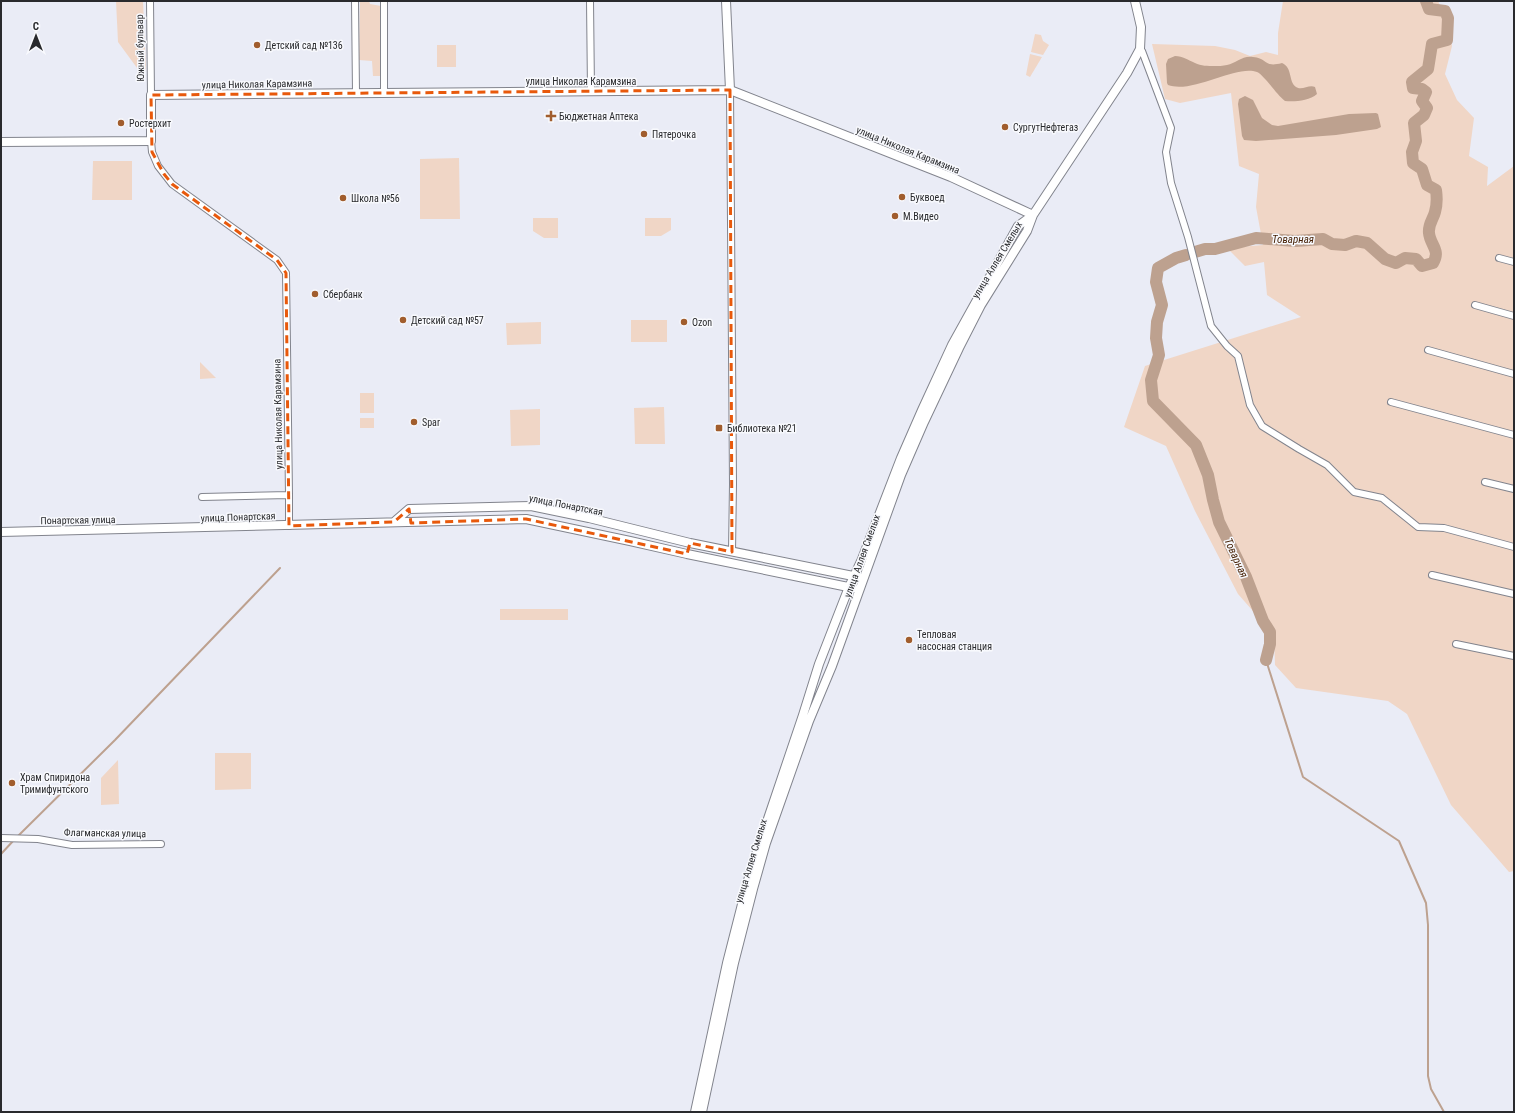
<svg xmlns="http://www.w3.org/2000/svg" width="1515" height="1113" viewBox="0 0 1515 1113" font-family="'Roboto Condensed',sans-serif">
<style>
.green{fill:#f0d6c6}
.water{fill:#bda18f}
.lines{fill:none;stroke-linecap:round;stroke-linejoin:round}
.stream{stroke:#bda18f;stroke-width:2}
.river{stroke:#bda18f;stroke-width:12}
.street-casing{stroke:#82848d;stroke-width:8}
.secondary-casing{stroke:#82848d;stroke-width:10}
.street{stroke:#fff;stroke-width:6}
.secondary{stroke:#fff;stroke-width:8}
.marked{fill:none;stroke:#e8590c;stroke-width:3;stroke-dasharray:8 5;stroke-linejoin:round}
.poi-dot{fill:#a15d2d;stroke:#f8f9fd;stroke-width:1.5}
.labels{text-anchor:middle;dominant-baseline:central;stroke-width:3;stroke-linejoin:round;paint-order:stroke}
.poi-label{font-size:10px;fill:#292a2d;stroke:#f8f9fd;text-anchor:start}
.street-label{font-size:10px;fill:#292a2d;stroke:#f8f9fd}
.water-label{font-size:11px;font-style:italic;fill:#431d00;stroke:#f8f9fd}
</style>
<rect width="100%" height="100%" fill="#eaecf6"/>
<!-- green -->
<path class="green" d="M116 1H143L146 69 140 72 118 42Z
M360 1H369L370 4 381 6 380 76H373L372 61 359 60Z
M1283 1H1438L1446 19 1452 46 1445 74 1457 100 1474 118 1469 156 1488 167 1487 186 1514 166V871L1509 872 1451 805 1407 714 1388 701 1296 688 1275 665 1274 635 1238 594 1195 511 1166 446 1124 427 1145 366 1301 317 1267 295 1264 262 1245 266 1227 248 1263 245 1256 207 1259 174 1239 166 1231 93 1180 103 1165 99 1152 44 1215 46 1235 50 1250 56 1266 52 1278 55V33Z
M1035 34 1041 35 1043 41 1049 45 1043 55 1031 52Z
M437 45H456V67H437Z
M1030 54 1042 57 1030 77 1026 75Z
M459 158 460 219H420V159Z
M93 161H132V200H92Z
M533 218H558V238H544L533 231Z
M645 218H671V230L661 236H645Z
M631 320H667V342H631Z
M541 322V344L507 345 506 323Z
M200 362 216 378 200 379Z
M360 393H374V413H360Z
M664 407 665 444H635L634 408Z
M540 409V445L511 446 510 410Z
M360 418H374V428H360Z
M500 609H568V620H500Z
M215 753H251V789L215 790Z
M118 760 119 804 101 805V778Z"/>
<!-- water -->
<path class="water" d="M1175 56C1183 56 1188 60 1195 63 1201 66 1208 66 1214 66 1218 66 1223 66 1227 65 1236 63 1243 55 1253 57 1268 58 1263 68 1282 63 1293 68 1288 81 1296 87 1302 91 1309 84 1315 87L1317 94C1309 101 1294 102 1285 101 1276 94 1264 75 1257 72 1237 64 1193 94 1168 85L1167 83 1166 64 1168 59Z
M1245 96 1253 100 1262 118 1272 125 1278 126 1349 114 1376 113 1378 114 1381 127 1377 129 1336 135 1256 141 1244 140 1242 136 1238 104 1239 99Z"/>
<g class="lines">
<!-- stream -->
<path class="stream" d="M1266 660 1303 777 1399 841 1426 903 1428 925V1076L1431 1089 1444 1112
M17 837 115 740 280 568
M1 854 14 840"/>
<!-- river -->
<path class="river" d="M1195 252 1205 249H1215L1256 238 1295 241 1323 239 1332 244 1345 245 1356 241 1367 243 1385 259 1396 263 1405 258 1416 259 1422 266 1433 263C1441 250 1430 245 1429 233 1428 224 1433 220 1435 212 1437 205 1437 197 1436 190L1427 185 1422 169 1413 163 1412 152 1416 141 1414 123 1424 115 1427 108 1422 101 1426 92 1422 89 1413 88 1412 82 1428 69 1432 44 1447 40 1448 18 1445 11 1429 9 1426 1
M1186 255 1176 258 1158 268 1156 282 1162 305 1157 322 1156 338 1159 355 1151 380 1153 401 1196 445 1208 475 1213 500 1219 522 1246 577 1263 621 1270 632V644L1266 660"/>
<defs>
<path id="street" d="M150 1 151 95
M355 1 356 93
M384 1V93
M590 1 591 91
M1140 49 1142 51 1171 128 1166 152 1171 183 1188 237 1211 326 1227 346 1238 356 1250 405 1262 426 1299 449 1327 465 1354 492 1382 498 1418 527 1444 528 1514 547
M730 90 733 484 732 552
M151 141 152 152 158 166 172 184 277 260 286 273 289 495 202 497
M1499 258 1514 262
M1475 305 1514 316
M1428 350 1514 374
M1391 402 1514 435
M1485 482 1514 489
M289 495V526
M1432 575 1514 594
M1456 644 1514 656
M1 838 38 839 72 845 161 844"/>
<path id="secondary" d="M726 1 730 90
M1 142 151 141V95L730 90 951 177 1033 215
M394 522 409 509 531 506 589 518 690 543 858 577
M1 532 526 519 630 541 687 554 853 588
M695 1112 727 963 751 869 803 715 819 664 849 587 862 559 901 458 922 410 952 345 1018 226 1033 215
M702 1112 734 963 753 889 766 843 809 721 832 666 901 475 924 422 959 348 981 305 1027 231 1033 215 1127 73 1140 49 1141 27 1135 1"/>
</defs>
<!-- street casing -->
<use href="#street" class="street-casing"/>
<!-- secondary casing -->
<use href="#secondary" class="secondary-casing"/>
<!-- street -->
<use href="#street" class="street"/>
<!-- secondary -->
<use href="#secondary" class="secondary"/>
</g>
<!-- marked area -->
<path class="marked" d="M730 90 732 552 690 543 687 554 526 519 411 523 409 509 394 522 289 526 286 273 277 260 172 184 164 174 152 152 151 95Z"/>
<!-- markers -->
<g class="poi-dot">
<circle cx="257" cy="45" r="4"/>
<path d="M549 110h4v4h4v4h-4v4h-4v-4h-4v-4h4z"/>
<circle cx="121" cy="123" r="4"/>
<circle cx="1005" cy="127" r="4"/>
<circle cx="644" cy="134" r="4"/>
<circle cx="902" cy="197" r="4"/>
<circle cx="343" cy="198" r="4"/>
<circle cx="895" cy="216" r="4"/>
<circle cx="315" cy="294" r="4"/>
<circle cx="403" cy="320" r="4"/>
<circle cx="684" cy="322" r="4"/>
<circle cx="414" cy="422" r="4"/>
<rect x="715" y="424" width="8" height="8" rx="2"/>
<circle cx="909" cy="640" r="4"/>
<circle cx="12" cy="783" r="4"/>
</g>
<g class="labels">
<!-- poi labels -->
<g class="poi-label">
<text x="265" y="45">Детский сад №136</text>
<text x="559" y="116">Бюджетная Аптека</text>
<text x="129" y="123">Ростерхит</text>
<text x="1013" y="127">СургутНефтегаз</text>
<text x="652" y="134">Пятерочка</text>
<text x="910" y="197">Буквоед</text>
<text x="351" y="198">Школа №56</text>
<text x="903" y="216">M.Видео</text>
<text x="323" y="294">Сбербанк</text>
<text x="411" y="320">Детский сад №57</text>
<text x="692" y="322">Ozon</text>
<text x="422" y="422">Spar</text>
<text x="727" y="428">Библиотека №21</text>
<text x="917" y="634">Тепловая<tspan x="917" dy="12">насосная станция</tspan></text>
<text x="20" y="777">Храм Спиридона<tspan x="20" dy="12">Тримифунтского</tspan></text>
</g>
<!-- street labels -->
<g class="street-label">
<text transform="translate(140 48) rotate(-91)">Южный бульвар</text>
<text x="581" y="81">улица Николая Карамзина</text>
<text transform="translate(257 84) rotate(-1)">улица Николая Карамзина</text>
<text transform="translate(908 150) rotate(22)">улица Николая Карамзина</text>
<text transform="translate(997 260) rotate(-59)">улица Аллея Смелых</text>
<text transform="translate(278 414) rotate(-91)">улица Николая Карамзина</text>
<text transform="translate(566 505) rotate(11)">улица Понартская</text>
<text transform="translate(238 517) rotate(-2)">улица Понартская</text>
<text transform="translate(78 520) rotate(-1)">Понартская улица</text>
<text transform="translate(862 556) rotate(-70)">улица Аллея Смелых</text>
<text transform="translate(105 833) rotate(1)">Флагманская улица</text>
<text transform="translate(751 861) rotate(-73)">улица Аллея Смелых</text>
</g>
<!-- water labels -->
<g class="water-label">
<text x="1293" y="239">Товарная</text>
<text transform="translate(1236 558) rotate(66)">Товарная</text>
</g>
</g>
<!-- border -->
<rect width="1515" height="1113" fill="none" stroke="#292a2d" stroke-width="4"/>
<!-- north arrow -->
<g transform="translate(36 36)" stroke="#f8f9fd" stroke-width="3" paint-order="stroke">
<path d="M0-3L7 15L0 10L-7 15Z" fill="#292a2d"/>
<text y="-6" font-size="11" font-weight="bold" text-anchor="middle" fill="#292a2d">С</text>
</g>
</svg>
